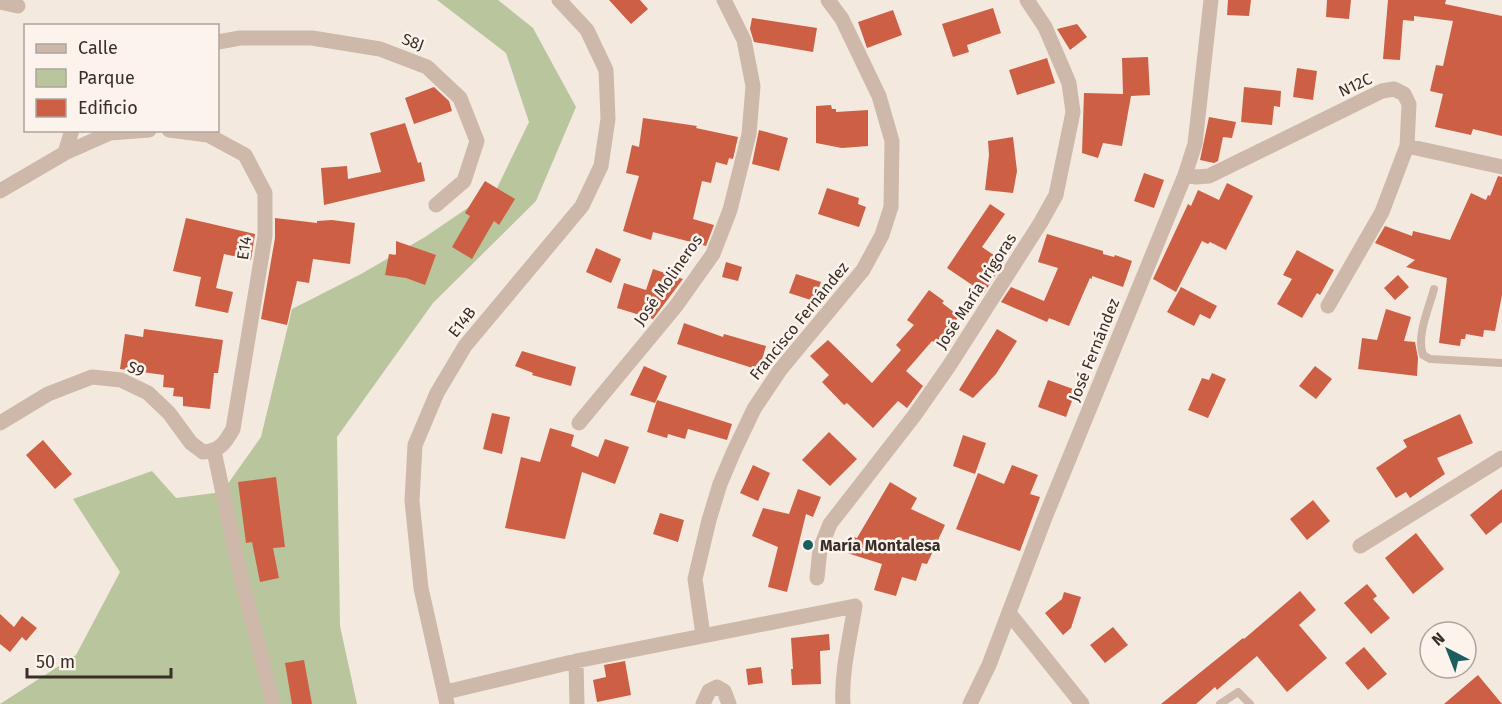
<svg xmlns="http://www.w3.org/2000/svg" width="1502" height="704" viewBox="0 0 1502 704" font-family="'Fira Sans',sans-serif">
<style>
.green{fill:#b9c59d}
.building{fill:#cc5f44}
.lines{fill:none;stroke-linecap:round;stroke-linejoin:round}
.service{stroke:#cdb8a9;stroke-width:8}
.minor{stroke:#cdb8a9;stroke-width:15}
.poi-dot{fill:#1c5d5f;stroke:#fbf3ec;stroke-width:2}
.labels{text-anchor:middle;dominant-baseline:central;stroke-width:5;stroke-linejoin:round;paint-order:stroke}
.street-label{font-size:16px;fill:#3a2e29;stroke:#fbf3ec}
.poi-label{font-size:16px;font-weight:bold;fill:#3a2e29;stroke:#fbf3ec;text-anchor:start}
</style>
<rect width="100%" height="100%" fill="#f4e9df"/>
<!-- green -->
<path class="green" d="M437 0H498L533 28 576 107 536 201 433 303 337 437 340 626 357 704H0L76 655 120 572 73 499 152 471 176 498 222 492 261 437 292 309 361 274 425 237 497 188 529 122 506 53Z"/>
<!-- building -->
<path class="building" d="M609 0H640L648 9 631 24Z
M1228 0H1251L1249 16 1227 15Z
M1327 0H1351L1349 19 1326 17Z
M1388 0H1446L1445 4 1502 16V136L1473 129 1471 135 1435 127 1443 94 1430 91 1436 65 1443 66 1453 21 1414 16V21L1403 20 1400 60 1383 59Z
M993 8 1001 33 967 45 969 52 953 57 942 24Z
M893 10 902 35 867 48 858 22Z
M752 18 817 28 813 52 754 42 750 29Z
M1077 24 1087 37 1070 50 1057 29Z
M1148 57 1150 95 1131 96 1122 146 1103 143 1098 158 1082 153 1084 93 1123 94 1122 58Z
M1047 58 1055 83 1017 95 1009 70Z
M1297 68 1317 71 1313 100 1293 97Z
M434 87 449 101 452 111 414 124 405 98Z
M1244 87 1281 91 1280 107 1274 106 1272 125 1241 122Z
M831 105 832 109H836V112L868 110V146L842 148 816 143V106Z
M1209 117 1236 122 1232 138 1223 137 1218 161 1214 163 1200 160Z
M643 118 697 126 696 128 738 137 733 159 729 158 727 165 716 162 711 183 702 181 693 219 714 225 706 246 653 232 651 240 623 231 639 176 626 173 632 145 639 147Z
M405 123 418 163 421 162 425 181 324 205 321 168 347 166 348 179 381 172 370 133Z
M759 130 788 138 779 171 752 164Z
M1013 137 1017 171 1013 193 985 190 989 155 988 141Z
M1144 173 1164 180 1154 208 1134 201Z
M1498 176 1502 177V295L1495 331 1484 330 1483 337 1466 334 1465 339H1461L1460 346 1439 343 1447 278 1406 267 1415 260 1375 243 1385 226 1412 236 1413 231 1450 240 1471 193 1486 200 1488 195 1490 196Z
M485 181 515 199 499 225 494 221 472 259 452 247 470 216 465 213Z
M1227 183 1253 196 1226 250 1210 242 1208 244 1202 241 1176 292 1153 279 1188 204 1191 206 1198 190 1219 200Z
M827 188 859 198 858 204 866 207 859 227 818 214Z
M990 204 1005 214 982 247 1004 262 984 293 947 268Z
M186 218 255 234 251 260 224 254 216 288 233 292 228 313 195 306 201 277 173 271Z
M275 218 317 223V221L332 220 355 223 350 264 313 259 309 283 297 281 287 325 261 319 275 238Z
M1047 234 1103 251V254L1114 257 1115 255 1132 261 1123 287 1092 276V279L1090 278 1069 326 1049 318 1047 322 1001 302 1011 287 1044 301 1058 268 1038 262Z
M396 241 436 255 425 285 406 278 385 275 389 254 396 255Z
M596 248 621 259 611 283 586 272Z
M1297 250 1334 270 1320 295 1317 293 1302 318 1277 304 1292 279 1283 275Z
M726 262 742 267 738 281 722 277Z
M653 269 683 279 653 319 617 308 624 283 646 290Z
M796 274 821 282 814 301 789 293Z
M1398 275 1409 287 1395 300 1384 288Z
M1181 287 1217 306 1210 319 1200 314 1194 326 1167 312Z
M929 290 944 301 942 303 959 316 938 345 932 341 906 371 923 386 910 404 907 408 898 401 873 428 847 403 844 405 822 382 829 375 810 356 828 340 872 383 901 350 896 345 914 325 907 320Z
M1386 309 1411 317 1404 341 1415 342 1418 358 1417 376 1358 369 1362 338 1377 340Z
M684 323 723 337 724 334 766 346 759 370 677 344Z
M144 329 223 340 218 373H214L210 409 183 406V397L173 396 174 388 163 387 164 375 120 369 125 334 143 337Z
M997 329 1017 341 996 374 973 398 959 390Z
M522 351 576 367 571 386 532 375 533 373 515 366Z
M644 366 667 376 655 403 630 395Z
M1315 366 1332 379 1316 399 1299 386Z
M1212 373 1226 379 1208 418 1188 410 1202 378 1209 380Z
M1048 380 1076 390 1066 417 1038 407Z
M657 400 732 424 727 440 688 429 685 439 668 434 667 438 647 432Z
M492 413 510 417 502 454 483 449Z
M1460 414 1473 443 1437 458 1445 474 1410 498 1406 492 1396 498 1376 468 1407 447 1403 440Z
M550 428 574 435 571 446 598 457 605 439 629 447 615 484 582 472 565 539 505 528 521 457 540 462Z
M829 432 857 459 830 486 802 460Z
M963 435 986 443 975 474 953 466Z
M43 440 72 474 55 489 26 455Z
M753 465 770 473 758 501 740 493Z
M1012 465 1038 475 1030 494 1040 497 1020 551 956 529 978 473 1004 484Z
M276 477 285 547 273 548 279 578 260 582 252 542 246 543 238 482Z
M890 482 917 498 911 509 945 525 927 564 922 563 916 581 902 577 896 596 874 590 882 564 844 552 849 536 857 538Z
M798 489 821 497 813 517 806 514 787 592 768 587 778 547 752 536 763 508 789 514Z
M1502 489V522L1486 535 1470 515Z
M1313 500 1330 521 1307 540 1290 519Z
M660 513 684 520 678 542 653 534Z
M1416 533 1444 569 1413 594 1385 558Z
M1367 584 1377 596 1373 599 1390 618 1371 634 1344 603Z
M1300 591 1316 610 1299 625 1327 658 1287 692 1257 656 1217 690 1215 687 1196 704H1161L1243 638 1244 639Z
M1064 592 1081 597 1071 628 1063 635 1045 613 1062 599Z
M0 614 14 627 22 616 37 628 26 641 22 637 10 652 0 644Z
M1113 627 1128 645 1105 663 1090 645Z
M829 634 830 650 820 651 821 684 792 685 791 669H793L791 638Z
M1364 647 1387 674 1368 690 1345 663Z
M304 660 312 704H292L285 663Z
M625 661 631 695 597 702 593 680 606 677 604 665Z
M761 667 763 683 748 685 746 669Z
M1478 675 1502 704H1444Z"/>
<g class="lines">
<!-- service -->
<path class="service" d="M1434 289C1429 308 1416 336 1423 355L1430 359 1502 363
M1220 704 1238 692 1250 704"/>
<!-- minor -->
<path class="minor" d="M0 2 18 6
M218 42 240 38H312L380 49 427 67 460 98 477 141 464 181 436 205
M1407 146 1502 167
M65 153 72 130
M1185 175 1196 177 1209 176 1382 91 1394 89 1404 94 1409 104 1407 146 1382 212 1328 306
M0 191 65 153 110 133 149 130
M0 423 48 394 92 377 121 380 148 393 169 413 191 443 203 452C220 451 225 443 233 429L265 236V193L245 155 208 135 169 130
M579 423 676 306 713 254 730 210 749 134 753 86 744 40 724 0
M214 451 239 569 273 704
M1360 546 1502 458
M817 578 820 549 830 524 914 416 949 366 1041 222 1056 195 1073 112 1069 83 1045 27 1027 0
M1009 613 1082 704
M703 635 695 579 709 520 720 484 734 451 754 409 780 370 863 270 882 235 891 207 892 141 879 96 842 19 828 0
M576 661 577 704
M446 692 576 661 855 606C850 638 841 672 843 704
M447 704 421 588 412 501 415 445 437 393 465 346 582 206 601 166 608 119 606 70 587 30 559 0
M703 704 709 691 717 687 724 691 729 704
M970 704 989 665 1044 520 1185 175 1195 144 1211 0"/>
</g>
<!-- markers -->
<circle class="poi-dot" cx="808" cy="545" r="6"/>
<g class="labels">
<!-- street labels -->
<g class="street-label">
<text transform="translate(413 42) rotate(20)">S8J</text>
<text transform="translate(1355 85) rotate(-25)">N12C</text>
<text transform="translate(244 248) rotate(-82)">E14</text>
<text transform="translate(668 280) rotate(-55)">José Molineros</text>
<text transform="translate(976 291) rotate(-57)">José María Irigoras</text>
<text transform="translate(799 321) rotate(-51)">Francisco Fernández</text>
<text transform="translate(462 322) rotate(-52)">E14B</text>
<text transform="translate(1094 350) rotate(-68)">José Fernández</text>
<text transform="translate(136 369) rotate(21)">S9</text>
</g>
<!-- poi labels -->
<g class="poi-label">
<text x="820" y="545">María Montalesa</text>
</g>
</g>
<!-- legend -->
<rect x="24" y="24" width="195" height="108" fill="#fbf3ec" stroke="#aea49e" stroke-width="1.5"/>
<rect x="36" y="44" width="30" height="9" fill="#cdb8a9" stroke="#aea49e" stroke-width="1.5"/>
<text x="78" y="54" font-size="18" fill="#3a2e29">Calle</text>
<rect x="36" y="69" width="30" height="18" fill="#b9c59d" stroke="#aea49e" stroke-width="1.5"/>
<text x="78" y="84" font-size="18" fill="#3a2e29">Parque</text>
<rect x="36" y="99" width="30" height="18" fill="#cc5f44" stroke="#aea49e" stroke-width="1.5"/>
<text x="78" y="114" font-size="18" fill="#3a2e29">Edificio</text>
<!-- north arrow -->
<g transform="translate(1448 650) rotate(318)"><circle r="28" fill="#fbf3ec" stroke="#aea49e" stroke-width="1.5"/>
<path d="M0-4.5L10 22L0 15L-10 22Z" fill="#1c5d5f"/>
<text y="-9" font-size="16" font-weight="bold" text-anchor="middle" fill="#3a2e29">N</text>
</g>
<!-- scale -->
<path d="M27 668v9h144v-9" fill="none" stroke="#3a2e29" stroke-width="3"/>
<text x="36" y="668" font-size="18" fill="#3a2e29" stroke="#fbf3ec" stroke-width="4.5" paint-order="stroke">50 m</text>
</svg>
